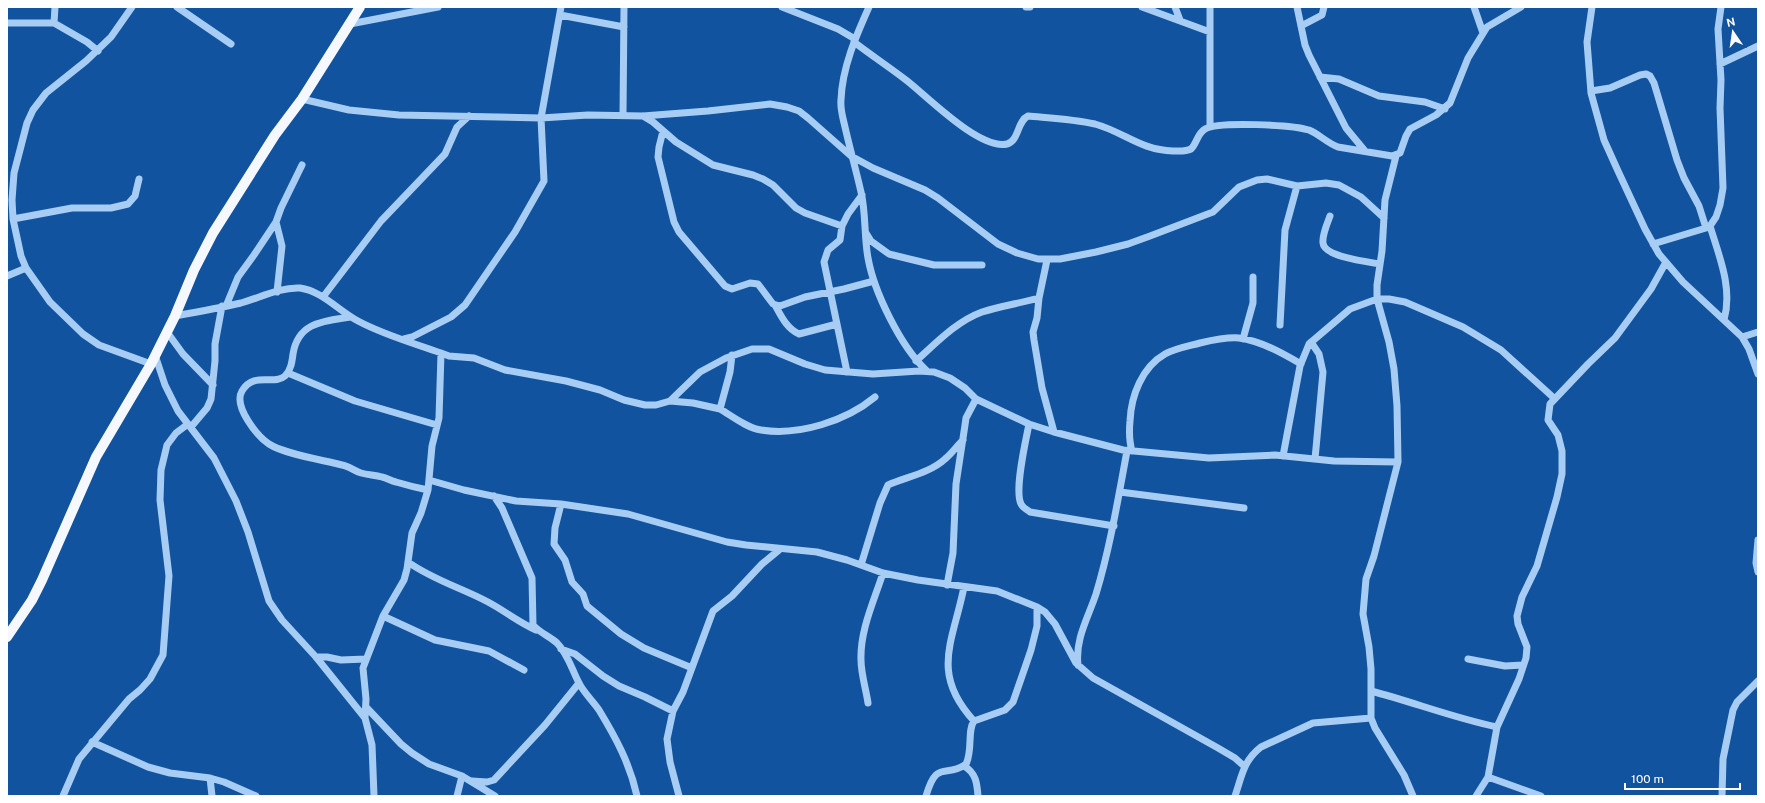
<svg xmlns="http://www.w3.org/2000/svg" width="1765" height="803" viewBox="0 0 1765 803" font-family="'Public Sans',sans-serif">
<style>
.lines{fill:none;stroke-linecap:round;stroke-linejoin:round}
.minor{stroke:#a7cdf5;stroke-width:7}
.major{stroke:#f5f9ff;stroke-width:10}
</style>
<rect width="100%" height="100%" fill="#11539e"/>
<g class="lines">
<!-- minor -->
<path class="minor" d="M132 7 111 37 86 61 46 93 33 110 27 123 14 173 12 200 13 219 21 256 26 268 50 302 83 334 99 345 151 364
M177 7 231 44
M782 7 838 29 855 39
M869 7C856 36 842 68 841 100 840 109 843 118 845 127 850 149 856 170 861 192 866 212 864 237 868 258 874 292 901 347 926 370
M1026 7H1030
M1142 7 1210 32
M1175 7 1180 20
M1297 7 1305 45 1309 55 1346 128 1365 151
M1474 7 1483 33
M1592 7 1587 42 1591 93 1604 140 1618 171 1645 229 1659 254 1683 282 1742 337 1749 349 1758 374
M560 15 624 27
M7 23H54L87 42 98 51
M54 23 55 7
M350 24 438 7
M1301 26 1322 15 1324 7
M854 42C871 55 889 67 906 80 927 96 979 150 1007 144 1019 141 1017 121 1028 116 1050 118 1073 119 1095 124 1124 132 1140 150 1173 151 1179 151 1185 152 1191 149 1197 143 1197 134 1205 129 1218 121 1293 125 1309 130 1319 134 1327 143 1338 147L1392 156 1400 153 1406 136 1410 129 1436 115 1450 103 1468 58 1487 27 1521 7
M1720 64 1758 46
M1320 77 1339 79 1379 96 1425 102 1445 109
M1591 91 1610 88 1640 75 1646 74 1650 76 1654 83 1677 160 1684 178 1699 206 1706 228
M302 99 349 110 399 115 541 118 588 115 643 116 708 111 770 104 787 107 799 111 808 118 851 156 873 168 925 190 938 198 998 244 1017 253 1038 259H1060L1096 252 1128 244 1150 236 1213 212 1239 187 1257 180 1267 179 1297 186 1326 183 1339 185 1361 197 1384 218
M623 115 624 7
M643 116 653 122 676 142 713 165 753 175 763 179 773 185 796 208 805 213 842 226
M1210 127V7
M663 131 659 147 658 157 674 222 679 232 725 286 732 289 750 283 758 284 773 304 780 306 805 297 844 289 874 281
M1396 156 1385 200 1382 251 1377 285V299L1389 342 1394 369 1397 406 1398 462 1374 556 1366 579 1363 614 1369 647 1371 669V718L1375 728 1404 775 1413 796
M1330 216C1327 224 1322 235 1323 243 1324 257 1369 262 1380 264
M13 219 72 208H111L128 204 135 196 139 179
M1710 226C1719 256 1733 288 1724 320
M866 233 871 241 889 254 934 265H982
M1653 244 1706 228 1710 226 1716 217 1720 205 1723 188 1720 108 1721 80 1718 29 1721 7
M1047 260 1039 298 1037 318 1033 332 1034 340 1042 388 1054 432
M7 276 26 268
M277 292 282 246 276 222 281 208 302 165
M323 297 381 221 445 154 457 127 469 116
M775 305C781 316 787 329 799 334L837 324
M226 306 238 277 254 255 276 222
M175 316C197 312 219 308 241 303 259 298 280 287 300 288 322 291 339 311 358 321 384 335 413 343 441 353L449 356 474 358 505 370 566 381 600 390 624 400 645 405H656L670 401 700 372 726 358 752 349H769L805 364 825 370 873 374 919 371 934 372 950 378 965 388 976 399 1029 424 1054 432 1123 450 1209 458 1275 455 1334 461 1398 462
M350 317C324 321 298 322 293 354 292 362 291 370 285 376 274 386 254 371 242 391 233 406 257 436 269 444 284 454 323 460 342 465 349 466 354 471 361 473 368 475 375 475 382 477 387 478 391 481 396 482 406 485 418 488 428 490
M1280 325 1285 230 1297 186
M167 332 183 354 213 385
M1742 337 1758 332
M404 339 412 337 451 317 465 305 515 232 544 181 541 118 561 7
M1243 339 1253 303V277
M1311 342 1319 354 1323 372 1315 459
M155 355 165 385 178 411 214 458 236 501 248 532 269 601 282 620 316 657 365 718 372 745 374 796
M732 355 730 372 720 409C732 416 747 428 761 430 799 436 846 421 875 397
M916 361C936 343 957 321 982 312 1001 306 1021 303 1039 298
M847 372 824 262 828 250 840 240 842 226 848 214 862 195
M288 373 355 401 437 425
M670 401 693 403 720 409
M1029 424C1026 440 1014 490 1021 504 1023 508 1026 509 1030 512L1114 526
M191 427 207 408 211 399 215 361V344L222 306
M1132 451C1129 441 1129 432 1130 421 1131 396 1142 367 1165 354 1176 348 1189 346 1200 343 1213 340 1227 337 1239 338 1261 341 1282 353 1301 364
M1283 456 1300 366 1309 344 1350 309 1377 299H1389L1405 302 1463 327 1501 350 1555 399
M429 480 464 490 516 501 561 504 628 514 727 542 746 545 817 552 847 560 883 573 918 580 997 591 1037 607 1045 612 1055 624 1076 663 1093 678 1218 748 1235 758 1244 766
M1120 492 1244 508
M494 496 502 508 532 578 533 625C540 633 549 636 557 643 568 654 572 670 579 683 584 693 593 701 599 710 616 738 630 764 637 796
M561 504 555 528 554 544 565 560 572 582 583 594 587 606 621 634 644 648 692 668
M1758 540 1756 563 1758 572
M408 562C433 580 462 588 488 602 505 611 518 622 536 630
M861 565 880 503 888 485C906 477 930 473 945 459 952 453 957 446 963 440
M947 585 953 553 956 484 965 425 966 418 976 399
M964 587C953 642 930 673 974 721
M383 616 435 640 489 651 524 670
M561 649 575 654 603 676 619 686 645 697 673 711
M316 657H327L341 660 366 659
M1468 659 1505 666 1523 665
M1078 665C1075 639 1088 618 1096 594 1110 548 1118 499 1127 451
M1371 691C1413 702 1454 718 1497 727
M868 703C866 689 861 674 861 660 860 630 874 601 883 573
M366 707 401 744 412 753 429 764 462 776 495 796
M365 718 366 699 363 668 383 616 404 580 407 569 412 533 421 513 428 490 432 446 439 418 441 353
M92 742 148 767 170 773 210 778 224 782 256 796
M964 766C976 773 977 783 978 796
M1488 777 1541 796
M210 778 212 796
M472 781 487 782 494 780 545 725 579 683
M63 796 79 759 129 699 140 690 150 679 163 655 169 576 160 500 161 470 167 445 176 433 188 424
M457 796 462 776
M679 796 670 762 667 739 673 711 683 692 713 611 732 596 762 564 779 550
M926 796C937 758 946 779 966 764 973 750 967 731 974 721L1005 710 1013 702 1031 650 1037 626V607
M1235 796C1242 776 1243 761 1261 747L1313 723 1371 718
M1476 796 1488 777 1497 727 1519 679 1526 658 1527 647 1518 624 1517 616 1522 597 1537 566 1557 497 1562 474V451L1558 435 1548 420 1550 404 1588 364 1615 338 1651 289 1666 262
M1722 796 1723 759 1733 710 1737 702 1758 681"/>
<!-- major -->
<path class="major" d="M7 637 32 600 42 580 96 457 151 364 175 316 194 270 213 233 275 135 302 99 360 7"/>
</g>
<!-- border -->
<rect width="1765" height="803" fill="none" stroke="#ffffff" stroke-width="16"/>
<!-- north arrow -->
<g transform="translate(1733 32) rotate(347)" stroke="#11539e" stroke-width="3" paint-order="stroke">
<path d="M0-3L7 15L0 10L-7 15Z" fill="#ffffff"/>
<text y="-6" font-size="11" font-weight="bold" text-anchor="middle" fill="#ffffff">N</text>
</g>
<!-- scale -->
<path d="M1625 783v6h115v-6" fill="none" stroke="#ffffff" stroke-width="2"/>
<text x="1631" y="783" font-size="12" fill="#ffffff" stroke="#11539e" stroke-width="3" paint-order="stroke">100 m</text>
</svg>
